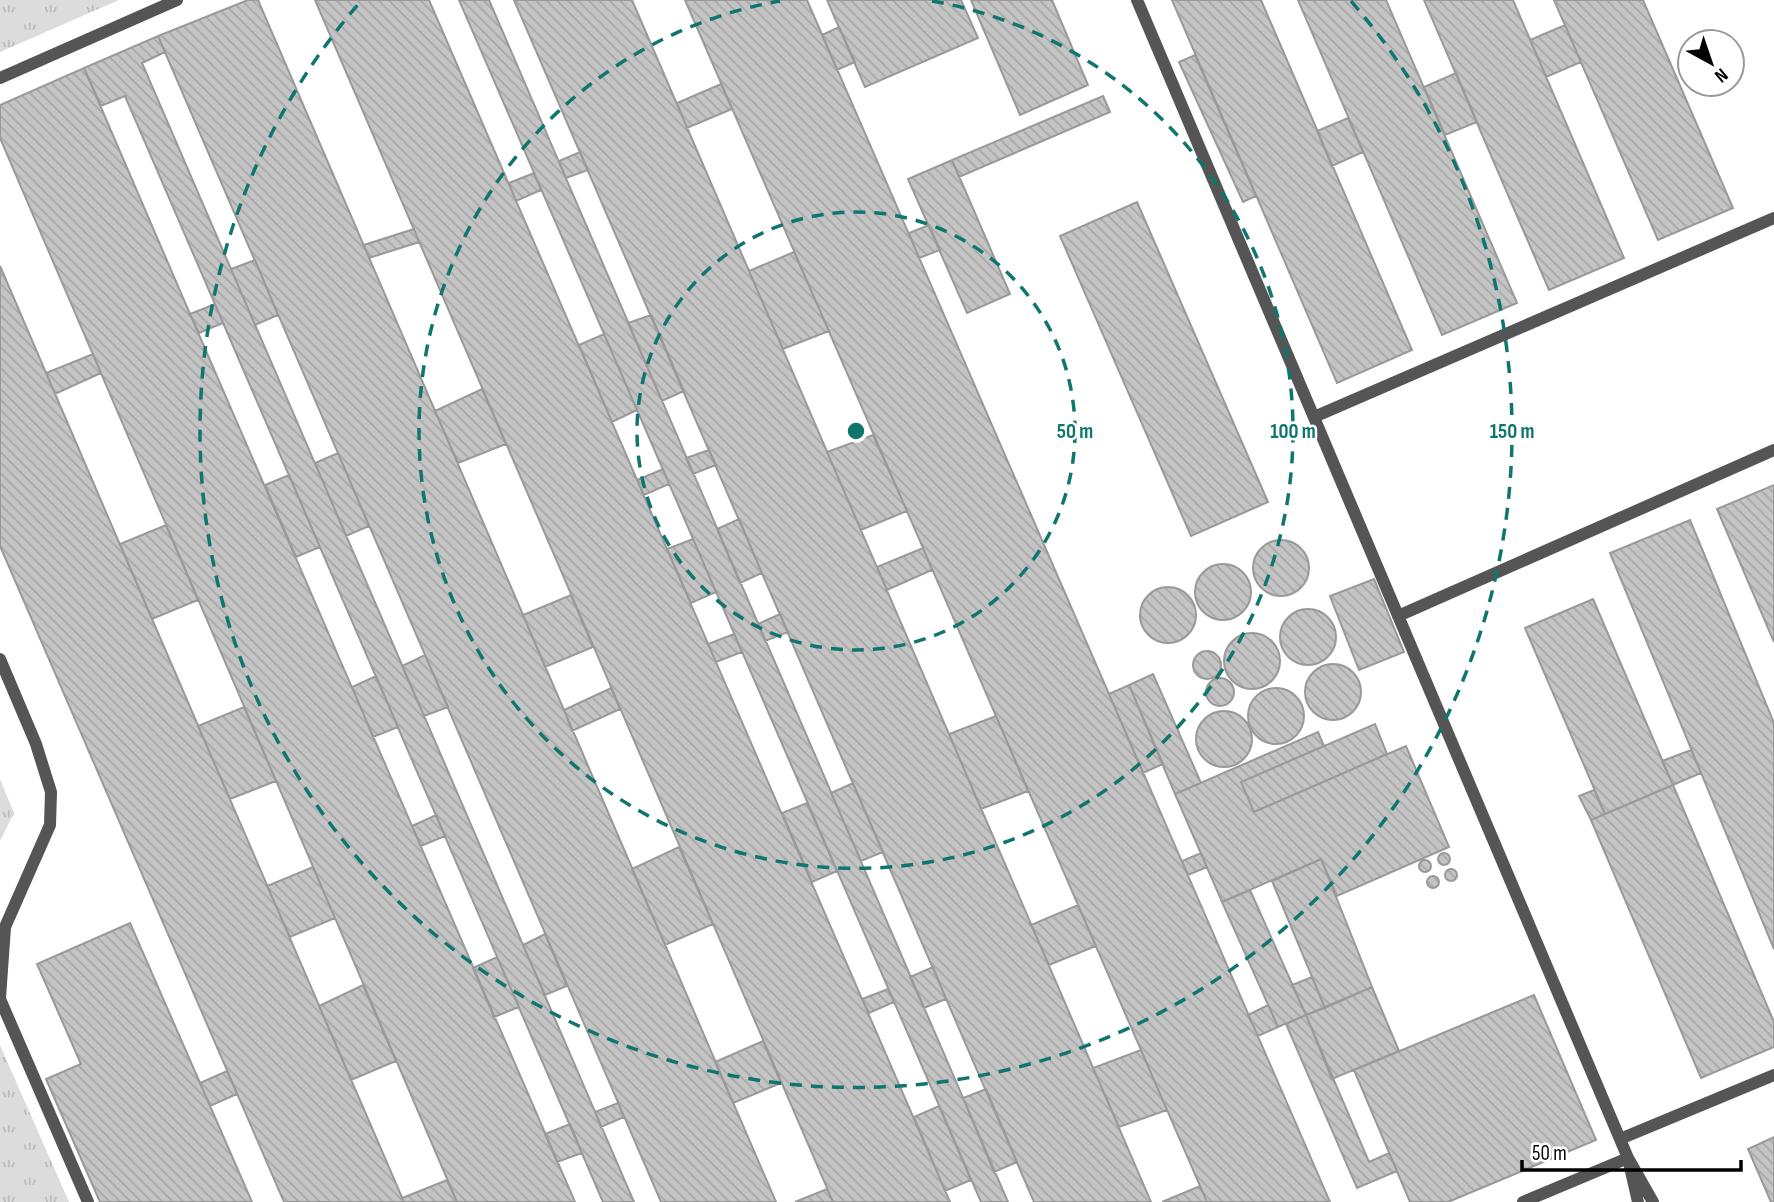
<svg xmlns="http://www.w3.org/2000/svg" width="1774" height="1202" viewBox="0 0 1774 1202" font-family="'Sofia Sans Condensed',sans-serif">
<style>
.grass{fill:url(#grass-tufts)}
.building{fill:url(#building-back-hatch);stroke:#999;stroke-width:2}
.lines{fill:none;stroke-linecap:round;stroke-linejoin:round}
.lane{stroke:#555;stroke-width:12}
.ring{fill:none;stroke:#0f766e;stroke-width:3.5;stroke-dasharray:12 9}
.centre{fill:#0f766e;stroke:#fff;stroke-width:3.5}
.ring-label{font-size:21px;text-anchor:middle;font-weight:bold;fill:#0f766e;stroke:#fff;stroke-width:5;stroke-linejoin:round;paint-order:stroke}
</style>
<defs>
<pattern id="grass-tufts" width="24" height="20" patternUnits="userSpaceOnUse" patternTransform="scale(1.75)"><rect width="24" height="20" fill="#dcdcdc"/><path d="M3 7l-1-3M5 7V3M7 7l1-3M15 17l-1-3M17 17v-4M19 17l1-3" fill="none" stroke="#bbb"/></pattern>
<pattern id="building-back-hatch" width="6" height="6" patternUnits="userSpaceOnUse" patternTransform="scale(1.75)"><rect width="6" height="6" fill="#c4c4c4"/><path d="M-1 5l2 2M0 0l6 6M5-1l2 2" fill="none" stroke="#a7a7a7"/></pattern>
</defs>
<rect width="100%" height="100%" fill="#fff"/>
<!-- grass -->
<path class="grass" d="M0 0H119L0 52Z
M0 779 14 813 0 841Z
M0 1045 69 1202H0Z"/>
<!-- building -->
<path class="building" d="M248 0H258L776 1202H661L158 36Z
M315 0H429L950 1202H833Z
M459 0H489L1008 1202H981Z
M514 0H632L1151 1202H1034Z
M685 0H807L1330 1202H1207Z
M827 0H961L978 38 865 87Z
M971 0H1052L1088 85 1020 115Z
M1172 0H1261L1412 350 1337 383Z
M1298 0H1386L1517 303 1442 335Z
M1424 0H1513L1624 258 1549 290Z
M1554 0H1643L1733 208 1658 240Z
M1565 25 1581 62 1546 77 1530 40Z
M839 27 855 62 837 70 822 35Z
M158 36 165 52 142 63 634 1202H603L125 96 101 106 84 68Z
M1195 55 1256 196 1243 202 1179 62Z
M84 68 190 314 575 1202H457L0 138V105Z
M1456 73 1477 122 1445 135 1424 87Z
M721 84 732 109 687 128 677 103Z
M1103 96 1110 112 959 177 952 160Z
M1348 118 1363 152 1332 166 1317 131Z
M580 152 588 170 566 178 559 161Z
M952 160 1010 294 967 313 908 179Z
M534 173 541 190 516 201 509 183Z
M1137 202 1268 502 1191 536 1060 236Z
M929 225 940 250 919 258 909 233Z
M414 229 419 242 369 258 364 245Z
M794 252 829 331 783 349 749 271Z
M255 260 278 315 255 325 231 269Z
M0 266 152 619 404 1202H284L0 546Z
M215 304 223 323 199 333 190 314Z
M651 315 684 391 662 401 628 323Z
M604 334 637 410 612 422 579 345Z
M93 354 101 373 55 394 46 373Z
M482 389 506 444 458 463 435 411Z
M873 435 907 511 861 530 827 452Z
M709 450 716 465 693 474 686 458Z
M338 453 369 526 346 536 315 463Z
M663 469 669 484 644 495 637 480Z
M289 475 320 547 296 557 265 485Z
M1774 485V642L1717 509Z
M739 519 762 573 740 583 717 529Z
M1690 520 1774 723V949L1610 553Z
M166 525 198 600 152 619 120 544Z
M693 539 716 592 691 603 667 549Z
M1253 568a28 28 0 1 1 56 0a28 28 0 1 1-56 0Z
M923 548 932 570 887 590 877 567Z
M1195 592a28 28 0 1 1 56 0a28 28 0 1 1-56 0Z
M1374 579 1404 652 1359 670 1330 596Z
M1140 615a28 28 0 1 1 56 0a28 28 0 1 1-56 0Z
M571 595 593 647 545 667 523 615Z
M1593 599 1673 785 1605 814 1525 628Z
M1280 637a28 28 0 1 1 56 0a28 28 0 1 1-56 0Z
M780 614 788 632 765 641 758 624Z
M1224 661a28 28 0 1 1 56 0a28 28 0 1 1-56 0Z
M734 634 742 652 716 662 708 644Z
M1193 665a14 14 0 1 1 28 0a14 14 0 1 1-28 0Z
M425 655 448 707 424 716 402 666Z
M1305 692a28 28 0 1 1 56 0a28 28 0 1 1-56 0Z
M1153 674 1201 783 1175 794 1129 685Z
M376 676 398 727 373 737 352 687Z
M1206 692a14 14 0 1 1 28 0a14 14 0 1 1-28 0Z
M1129 685 1163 764 1143 773 1109 694Z
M611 688 620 709 572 731 564 710Z
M1248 716a28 28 0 1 1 56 0a28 28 0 1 1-56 0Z
M244 707 276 781 230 799 198 726Z
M1196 739a28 28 0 1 1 56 0a28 28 0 1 1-56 0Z
M996 716 1028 791 981 809 949 734Z
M1375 724 1387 754 1254 812 1241 782Z
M1318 732 1324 746 1241 782 1254 812 1406 746 1449 847 1337 896 1321 859 1222 902 1175 794Z
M1691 750 1701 773 1673 785 1662 761Z
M853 783 883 852 861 861 831 793Z
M1673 785 1774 1022V1047L1701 1078 1591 820Z
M1594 790 1605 814 1591 820 1579 796Z
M807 803 837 871 812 882 782 813Z
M436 815 445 836 421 846 412 826Z
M679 847 713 924 665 945 632 869Z
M1438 859a6 6 0 1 1 12 0a6 6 0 1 1-12 0Z
M1201 853 1207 867 1188 875 1182 861Z
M1321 859 1372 987 1325 1008 1272 881Z
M1419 866a6 6 0 1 1 12 0a6 6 0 1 1-12 0Z
M313 867 335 918 290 937 267 886Z
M1445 875a6 6 0 1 1 12 0a6 6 0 1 1-12 0Z
M1427 882a6 6 0 1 1 12 0a6 6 0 1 1-12 0Z
M1250 890 1306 1015 1278 1027 1222 902Z
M1078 905 1096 946 1049 965 1031 925Z
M130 923 200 1083 252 1202H100L46 1079 81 1064 37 964Z
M545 934 567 986 545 995 523 945Z
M497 957 519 1007 494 1017 473 968Z
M933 967 946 999 924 1008 910 977Z
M1312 977 1325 1008 1306 1015 1292 985Z
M363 985 396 1061 351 1080 319 1006Z
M1372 987 1399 1051 1332 1079 1306 1015Z
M888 989 894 1002 869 1013 862 999Z
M1534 995 1596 1140 1448 1202H1410L1354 1070Z
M1268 1005 1278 1027 1258 1036 1248 1015Z
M1306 1015 1369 1162 1389 1153 1397 1171 1357 1188 1286 1024Z
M763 1041 781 1083 733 1103 715 1062Z
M1141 1050 1167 1110 1119 1127 1093 1068Z
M227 1071 237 1094 210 1106 200 1083Z
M986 1089 1017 1162 994 1172 963 1098Z
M618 1103 624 1117 601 1127 595 1112Z
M939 1106 971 1180 945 1191 914 1117Z
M570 1124 582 1153 557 1162 545 1134Z
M1774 1137V1202H1771L1748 1149Z
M447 1180 457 1202H404L402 1198Z
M1200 1186 1207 1202H1162Z
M827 1189 833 1202H795Z"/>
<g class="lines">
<!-- lane -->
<path class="lane" d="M1137 0 1628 1158 1638 1202
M0 78 177 0
M1314 417 1774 218
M1398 616 1774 450
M0 659 36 744 51 792 50 825 5 927 0 998
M0 999 88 1202
M1620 1139 1774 1075
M1523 1202 1628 1158 1653 1202"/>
</g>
<!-- distance rings -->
<g class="ring">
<circle cx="856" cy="431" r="219"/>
<path d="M932 1A437 437 0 1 1 780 1"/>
<path d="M1351 1A656 656 0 1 1 361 1"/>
</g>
<circle cx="856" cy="431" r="10" class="centre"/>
<g class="ring-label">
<text x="1075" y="438">50 m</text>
<text x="1293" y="438">100 m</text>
<text x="1512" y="438">150 m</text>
</g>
<!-- north arrow -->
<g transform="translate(1711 63) rotate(140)"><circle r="33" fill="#ffffff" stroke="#999999" stroke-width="2"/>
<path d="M0-5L12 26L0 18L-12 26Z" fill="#000000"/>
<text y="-10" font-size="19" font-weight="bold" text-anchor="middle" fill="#000000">N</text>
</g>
<!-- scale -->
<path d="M1522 1160v10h219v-10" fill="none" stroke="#000000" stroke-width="3.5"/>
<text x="1532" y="1160" font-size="21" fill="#000000" stroke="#ffffff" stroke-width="5" paint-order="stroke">50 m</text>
</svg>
